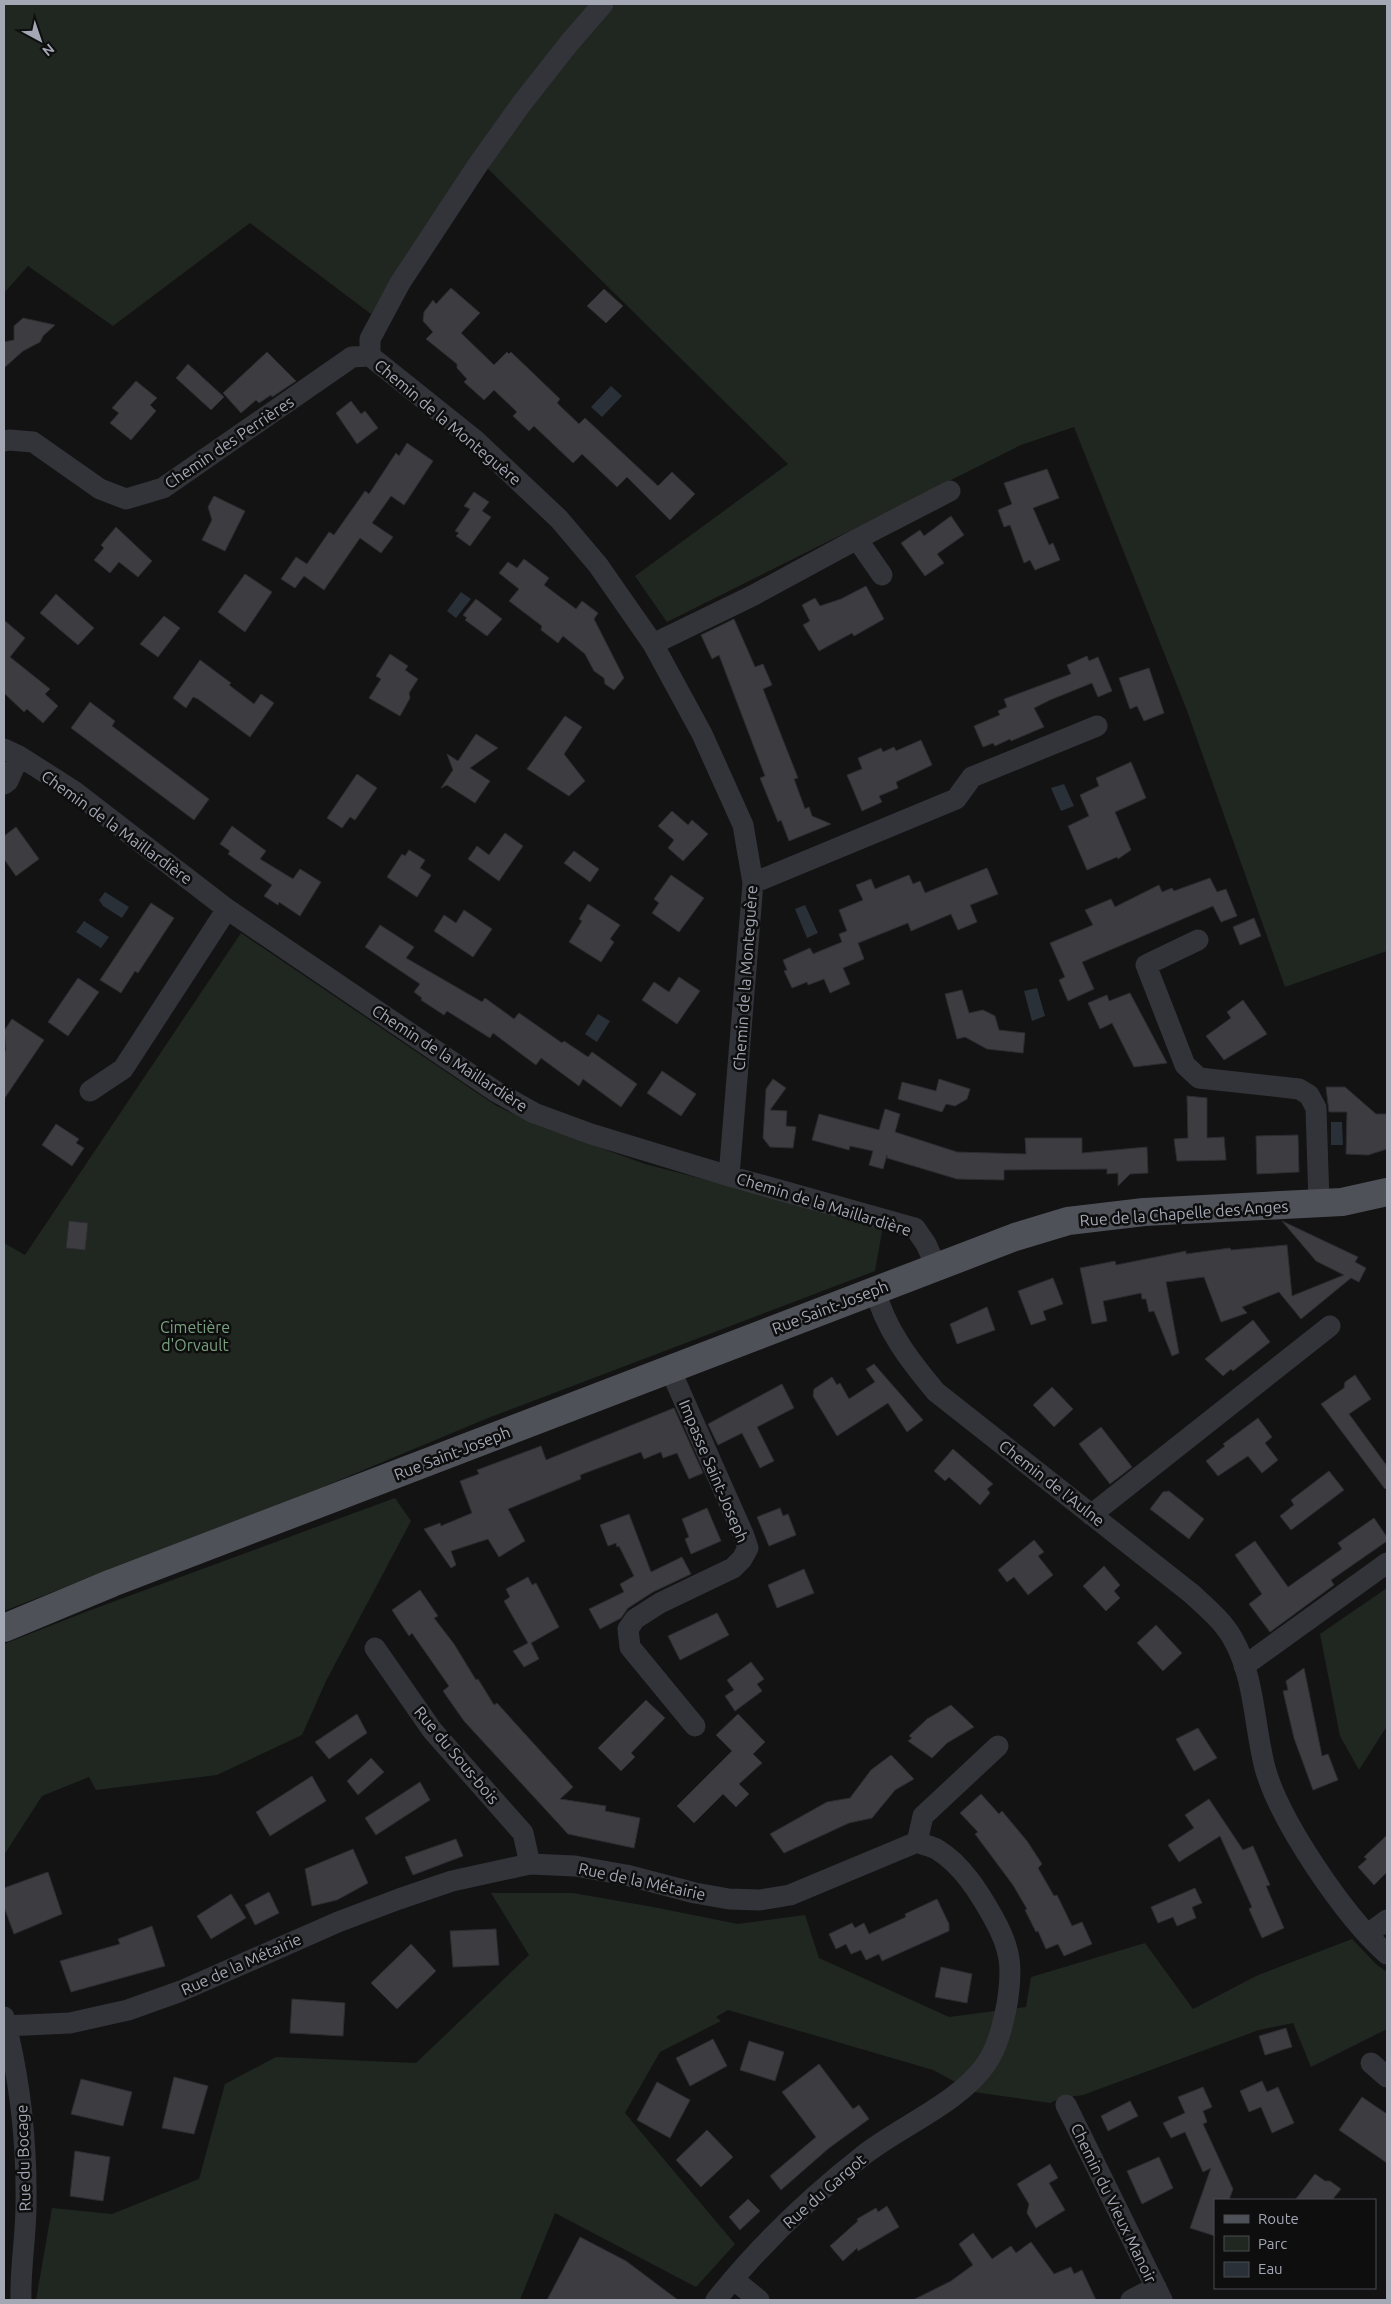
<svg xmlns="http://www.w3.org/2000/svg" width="1391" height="2304" viewBox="0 0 1391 2304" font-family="Ubuntu,sans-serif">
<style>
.green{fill:#1f2720}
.water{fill:#293038}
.building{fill:#3d3d41;stroke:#2d2c30}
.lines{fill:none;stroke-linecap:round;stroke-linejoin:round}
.minor{stroke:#333439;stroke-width:21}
.major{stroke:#4f5158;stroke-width:28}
.labels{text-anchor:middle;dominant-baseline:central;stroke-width:5;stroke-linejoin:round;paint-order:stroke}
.street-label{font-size:16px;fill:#a4a8b5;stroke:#0e0e0f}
.park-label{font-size:16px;fill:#7aa17f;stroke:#0e0e0f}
</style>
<rect width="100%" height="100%" fill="#131314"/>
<!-- green -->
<path class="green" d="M4 4H1387V951L1285 987 1186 708 1074 427 1021 445 667 622 635 576 788 464 476 157 371 314 250 223 113 326 28 266 4 293Z
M241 933 495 1105 537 1125 645 1164 883 1226 875 1271 488 1418 323 1487 4 1611V1243L25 1255Z
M395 1498 411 1521 326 1681 302 1735 217 1775 96 1790 89 1777 42 1796 4 1855V1644L88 1611Z
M1387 1588V1726L1359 1770 1340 1736 1320 1634Z
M491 1893H573L653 1907 738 1924 805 1915 819 1958 949 2017 1026 2007 1031 1977 1145 1943 1193 2009 1256 1976 1352 1939 1377 1965 1387 1972V2029L1311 2067 1293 2023 1259 2030 1083 2095 1062 2098 1050 2103 974 2092 933 2070 728 2010 716 2017 721 2021 660 2052 625 2113 735 2244 696 2287 555 2213 520 2300H36L52 2208 112 2214 199 2179 225 2084 276 2057 416 2063 529 1955Z"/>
<!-- water -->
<path class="water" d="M611 386 622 396 602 417 591 407Z
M461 592 471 599 456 618 447 611Z
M1064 784 1074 806 1061 811 1051 788Z
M105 892 129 907 122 918 103 906 99 900Z
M805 905 818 933 807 938 795 909Z
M84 921 109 937 101 948 76 932Z
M1037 988 1045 1016 1032 1021 1024 991Z
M598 1014 610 1021 597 1042 585 1034Z
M1331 1122H1342L1343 1145H1331Z"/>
<!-- building -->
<path class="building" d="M451 288 480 313 461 333 494 365 507 352 509 354 511 352 560 399 557 403 579 424 585 418 658 486 672 472 695 494 670 520 627 477 617 487 582 454 573 463 534 426 529 431 513 416 517 412 494 390 484 400 464 382 467 379 457 368V364L426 339 433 332 423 321 424 312 433 300 436 304Z
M604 289 623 306 606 323 587 306Z
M23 318 55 325 43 336 40 342 23 351 4 368V342L14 340V326Z
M267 352 296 381 272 397 271 395 259 403 256 400 241 413 223 393Z
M188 364 224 397 211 410 176 378Z
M136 381 157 398 150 405 156 411 131 440 110 423 119 413 112 408Z
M351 401 361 414 365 411 378 428 357 444 336 413Z
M407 443 433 461 404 505 391 496 372 523 393 537 381 553 360 538 324 590 304 576 295 588 281 579 296 557 307 564 329 532 334 535 365 491 369 494 396 453 399 456Z
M1047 469 1059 498 1033 508 1049 545 1053 543 1060 560 1035 570 1030 560 1024 563 1010 525 1004 527 998 510 1012 504 1004 483Z
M474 492 489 502 482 511 491 517 470 546 456 536 459 533 455 531 470 509 464 506Z
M214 496 245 511 225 551 202 540 212 520 208 507Z
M951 516 964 535 937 554 944 563 925 576 901 543 920 530 924 536Z
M116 527 152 561 138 577 119 562 110 573 94 560 104 548 101 545Z
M524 559 549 578 544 585 576 609 582 601 598 613 594 619 624 678 614 690 605 684 604 678 594 671 585 654 563 636 558 643 541 630 542 626 509 601 519 589 499 573 508 562 517 568Z
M245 574 272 592 245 632 218 612Z
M866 586 884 619 854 636 852 633 819 651 803 625 810 621 802 605 815 598 820 606 841 599Z
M56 594 94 628 78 645 40 613Z
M476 599 502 619 487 636 465 620 467 618 463 615Z
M164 616 180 628 158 657 140 644Z
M734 619 755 667 763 664 772 685 763 689 798 778 794 779 805 809 809 807 812 816 831 824 789 841 781 820 778 822 760 778 765 776 719 655 712 659 701 635Z
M4 620 25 638 10 657 50 689 45 694 58 706 43 723 27 709 24 712 4 693Z
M390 654 408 666 405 670 418 679 409 693 410 698 400 716 369 698 381 679 376 676Z
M1087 656 1089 661 1098 657 1112 691 1098 697 1092 683 1050 700 1034 708 1044 727 1011 741 1010 739 995 746 993 743 983 747 974 726 1000 715 998 711 1007 707 1004 699 1071 674 1067 665Z
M200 660 231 683 229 685 254 704 261 694 274 703 250 737 198 699 193 697 186 708 173 698Z
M1149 668 1164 713 1144 721 1137 706 1130 709 1119 678Z
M90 702 115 721 112 726 209 799 194 820 71 728Z
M565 716 582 727 564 754 585 781 569 796 527 769Z
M476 734 498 748 470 768 490 781 475 803 447 785 441 788 453 770 447 754 458 761Z
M921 740 932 765 896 782 898 788 879 796 882 802 862 811 847 775 862 769 858 758 881 748 883 752 894 747 896 751Z
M1131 762 1146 798 1115 812 1131 850 1118 859 1117 857 1087 870 1068 826 1089 816 1080 795 1099 786 1096 778Z
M357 774 377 788 355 820 350 817 342 828 327 818Z
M672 811 688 825 692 820 708 834 683 861 668 848 674 840 658 826Z
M232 826 266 851 260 859 293 879 300 869 321 882 300 916 279 902 278 905 264 896 272 885 228 854 230 851 220 844Z
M16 827 39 859 16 876 4 859V836Z
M505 833 523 846 499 881 468 859 477 846 489 855Z
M409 850 425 860 420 868 431 875 417 897 387 877 402 854 405 856Z
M574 851 599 869 590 882 564 863Z
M987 868 998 894 970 905 977 922 958 930 951 914 911 931 908 923 858 943 864 959 843 968 850 984 830 993 824 979 808 985 807 982 792 988 784 971 787 970 783 960 810 948 813 954 842 942 839 934 847 931 839 910 863 900 856 885 871 879 875 889 909 875 913 884 920 881 925 893Z
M671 875 704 898 679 932 652 913 659 903 654 899Z
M1210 878 1217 892 1226 889 1237 916 1221 922 1213 906 1082 962 1094 989 1068 1001 1059 980 1065 977 1050 943 1093 925 1085 910 1111 899 1115 907 1159 885 1162 892 1172 888 1174 891Z
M151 903 174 918 138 973 135 971 121 993 100 980Z
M588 904 620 925 610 939 614 942 601 962 569 942 582 921 579 919Z
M464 910 492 929 473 957 434 931 444 915 456 923Z
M1254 918 1261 936 1240 945 1233 927Z
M380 925 414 947 406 958 482 1002 485 998 514 1019 519 1013 562 1043 564 1041 588 1057 592 1052 637 1084 621 1107 583 1079 579 1086 541 1058 536 1065 493 1033 490 1038 447 1011 444 1015 421 1000 422 998 414 992 420 984 365 947Z
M679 977 700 991 677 1024 642 1000 654 982 669 992Z
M78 978 99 992 68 1036 48 1022Z
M962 990 969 1013 983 1010 995 1016 999 1030 1025 1033 1023 1053 987 1049 965 1037 957 1039 945 994Z
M1130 993 1167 1063 1134 1067 1112 1023 1100 1029 1088 1003 1107 995 1109 1001Z
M1243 1000 1267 1034 1224 1060 1206 1036 1231 1018 1227 1012Z
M12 1019 44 1040 4 1099V1053L6 1049 4 1031Z
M662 1071 696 1094 681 1116 647 1093Z
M773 1079 786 1088 770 1110 787 1111 786 1126 796 1127 793 1148 770 1147 763 1138 766 1089Z
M939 1079 970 1089 967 1099 955 1106 946 1104 942 1112 898 1099 902 1082 936 1091Z
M1326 1087H1345L1376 1114H1387V1149L1368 1155 1346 1154 1347 1112H1329Z
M1187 1096 1207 1098V1138L1224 1137 1226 1160 1177 1161 1174 1139 1188 1138Z
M885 1109 900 1114 895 1132 957 1152 1026 1154 1025 1138H1082V1153L1147 1147 1148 1173 1130 1174 1118 1186V1173L1107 1174V1169L1004 1170V1180L957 1179 887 1158V1155L883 1169 869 1165 873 1151 850 1146 849 1150 812 1140 819 1114 879 1130Z
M56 1124 79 1139 76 1143 84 1148 72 1166 42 1145Z
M1298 1135 1299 1172 1257 1174 1256 1136Z
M69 1221 88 1223 85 1250 66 1248Z
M1282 1221 1358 1257 1355 1262 1366 1268 1359 1282 1351 1278 1301 1319 1279 1292 1242 1307 1247 1313 1221 1322 1204 1277 1166 1282 1179 1353 1172 1356 1154 1311 1149 1312 1146 1299H1142L1141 1293 1103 1301 1107 1321 1092 1324 1080 1268 1115 1261 1116 1265 1186 1251V1254L1230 1248 1231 1250 1287 1245 1292 1296 1344 1275 1316 1261Z
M1053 1278 1063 1304 1043 1311 1046 1320 1031 1325 1018 1291Z
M987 1307 995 1330 957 1344 950 1324Z
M1253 1320 1270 1342 1233 1371 1231 1369 1223 1376 1205 1359Z
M874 1364 923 1420 907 1432 888 1403 837 1436 813 1396 814 1389 832 1377 837 1385 840 1383 849 1399 875 1382 866 1369Z
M1355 1375 1371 1399 1349 1414 1387 1466V1487L1385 1489 1321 1404 1344 1388 1345 1382Z
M782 1384 794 1408 757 1427 774 1461 760 1468 742 1433 718 1445 708 1424Z
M1052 1387 1073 1409 1054 1427 1033 1405Z
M674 1408 703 1473 689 1479 677 1453 663 1458 661 1452 644 1459 641 1452 580 1475 581 1479 508 1509 525 1541 499 1557 488 1539 451 1551 456 1565 451 1568 424 1529 440 1523 441 1526 472 1513 460 1481 479 1474 477 1470 541 1446 546 1460Z
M1258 1418 1272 1437 1265 1443 1278 1460 1262 1473 1248 1456 1218 1476 1206 1461 1225 1446 1223 1444Z
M1101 1427 1132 1467 1110 1484 1079 1444Z
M953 1449 993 1484 987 1489 990 1493 980 1505 949 1477 945 1481 934 1471Z
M1329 1471 1344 1490 1291 1530 1280 1516 1294 1505 1291 1500Z
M1169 1491 1204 1519 1189 1539 1150 1509 1163 1492Z
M707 1508 721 1541 691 1554 685 1539 689 1537 682 1519Z
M780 1508 783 1516 788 1514 796 1535 769 1546 757 1517Z
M629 1514 651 1572 682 1557 691 1574 653 1592 628 1608 621 1618 600 1629 589 1609 624 1592 620 1584 634 1576 619 1546 617 1547 616 1543 608 1546 600 1525Z
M1374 1518 1387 1537V1541L1331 1580 1334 1585 1270 1632 1249 1604 1262 1594 1235 1555 1255 1541 1288 1587 1342 1549 1338 1543Z
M1034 1540 1044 1552 1038 1556 1053 1575 1028 1595 1014 1577 1007 1582 998 1570Z
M1104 1566 1120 1585 1114 1591 1120 1598 1106 1611 1083 1586Z
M804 1569 814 1593 777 1608 768 1585Z
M528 1577 532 1585 536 1583 559 1627 531 1643 539 1659 524 1667 513 1651 528 1643 504 1601 510 1597 506 1589Z
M420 1590 438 1616 434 1618 454 1644 476 1680 478 1679 494 1705 497 1703 573 1787 560 1799 606 1806 605 1811 640 1818 634 1848 568 1834 464 1721 443 1691 449 1686 412 1633 409 1636 392 1610Z
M717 1613 729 1635 680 1660 668 1636Z
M1156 1625 1182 1653 1163 1671 1137 1643Z
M751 1662 764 1679 757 1684 762 1691 735 1711 725 1696 734 1690 727 1680Z
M1304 1668 1322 1756 1328 1754 1338 1780 1313 1790 1294 1738 1283 1691 1288 1690 1286 1681Z
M646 1700 665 1718 631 1753 635 1757 621 1771 598 1748Z
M951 1705 974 1727 947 1743 932 1758 908 1741 912 1738 909 1736 927 1719Z
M357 1714 367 1733 329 1759 315 1742Z
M738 1714 765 1742 753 1754 762 1763 739 1784 749 1794 736 1807 723 1794 694 1823 677 1806 732 1751 716 1735Z
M1198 1728 1217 1758 1194 1771 1176 1739Z
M891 1755 914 1779 895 1790 872 1818 849 1823 784 1853 770 1834 827 1802 850 1798 871 1770Z
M371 1758 384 1772 358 1795 347 1781Z
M312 1776 326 1801 270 1836 256 1812Z
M420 1782 430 1800 376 1835 365 1818Z
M981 1794 999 1814 1002 1811 1027 1841 1042 1864 1038 1868 1054 1896 1057 1895 1072 1926 1082 1922 1092 1944 1064 1956 1058 1944 1046 1949 1038 1931 1036 1932 1025 1910 1027 1909 1013 1885 975 1834 978 1832 960 1813Z
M1209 1799 1243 1850 1253 1846 1270 1885 1266 1886 1284 1928 1262 1938 1249 1909 1252 1907 1220 1836 1179 1862 1168 1845 1194 1828 1185 1815Z
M1387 1835V1872L1374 1885 1358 1867 1367 1859 1364 1857Z
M456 1839 463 1856 413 1875 405 1857Z
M353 1849 368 1883 337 1900 312 1906 305 1869Z
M48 1872 62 1914 14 1934 4 1907V1888Z
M1195 1888 1202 1903 1192 1907 1196 1918 1177 1926 1173 1917 1158 1923 1151 1907Z
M269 1892 279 1913 255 1925 245 1905Z
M231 1894 246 1918 211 1939 197 1916Z
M937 1899 949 1924V1931L882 1961 879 1954 866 1960 861 1950 851 1954 846 1944 836 1949 829 1934 852 1923 855 1928 864 1923 869 1934 906 1917 905 1914Z
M152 1926 165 1966 71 1992 60 1961 120 1944 118 1939Z
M496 1929 499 1965 453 1967 450 1931Z
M411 1944 436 1971 397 2009 371 1983Z
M941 1967 972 1974 967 2003 935 1997Z
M292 1999 345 2003 343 2036 290 2033Z
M1286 2028 1292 2047 1265 2055 1259 2036Z
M713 2039 727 2066 690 2086 676 2058Z
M749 2041 784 2052 775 2081 740 2070Z
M819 2064 853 2109 859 2105 869 2119 829 2148 781 2190 770 2176 816 2137 782 2092Z
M174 2077 208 2086 194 2134 162 2128Z
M81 2079 132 2092 123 2126 71 2114Z
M1262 2081 1267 2092 1278 2087 1294 2123 1272 2133 1261 2107 1249 2112 1240 2091Z
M657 2082 690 2100 670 2138 637 2120Z
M1203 2087 1212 2107 1203 2111 1207 2122 1203 2124 1233 2189 1229 2200H1215V2236L1190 2228 1211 2168 1203 2172 1185 2132 1171 2138 1163 2123 1185 2113 1178 2097Z
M1362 2097 1387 2114V2163L1339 2130Z
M1130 2101 1138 2116 1108 2131 1101 2116Z
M707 2130 733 2157 701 2187 676 2160Z
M75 2151 110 2157 103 2201 70 2196Z
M1159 2157 1173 2188 1142 2204 1127 2171Z
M1050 2164 1058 2178 1049 2183 1065 2210 1036 2228 1027 2213 1029 2204 1017 2184Z
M1315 2174 1325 2181H1330L1341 2189 1332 2200H1295Z
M748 2199 760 2211 740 2230 729 2217Z
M887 2206 899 2227 858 2251 857 2248 843 2261 830 2246 858 2221 857 2219 876 2208 878 2212Z
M973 2233 992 2259 1011 2246 1016 2253 1031 2242 1054 2274 1071 2267 1074 2274 1082 2270 1096 2300H913L951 2281 973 2265 959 2244Z
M580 2237 626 2261 678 2300H547Z"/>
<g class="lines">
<!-- minor -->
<path class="minor" d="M370 356 475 440 559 519 598 565 653 644 702 734 743 825 753 883 729 1176
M370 356V339L400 283 477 166 522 103 570 42 603 4
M4 441 9 440 33 442 100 489 126 499 163 488 352 357 370 356
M857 539 950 491
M653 644 754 595 857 539 882 575
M4 749 19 756 74 791 227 909 495 1091 534 1113 591 1134 729 1176 915 1228 926 1244 936 1266
M4 784 8 781 19 756
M753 883 956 799 972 777 1097 726
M1198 940 1146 965 1185 1065 1199 1078 1299 1089 1309 1095 1316 1108 1319 1203
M90 1091 123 1069 227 909
M875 1289C885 1329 910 1361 936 1392L1192 1594C1207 1608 1223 1621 1233 1639 1255 1678 1254 1726 1265 1768 1280 1822 1345 1917 1387 1954
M670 1369 744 1536 748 1548 742 1559 733 1568 660 1603 635 1619 628 1629 630 1647 695 1726
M1091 1515 1330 1326
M375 1648 432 1730 523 1833 530 1864
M1244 1666 1387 1563
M917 1842 923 1816 998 1746
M1368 1934 1387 1920
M4 2017C20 2079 27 2141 26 2205 26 2237 20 2268 21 2300
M4 2026 70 2023 128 2010 181 1991 338 1922 399 1899 452 1881 530 1864 575 1866 626 1875 695 1893 729 1899 760 1900 790 1895 917 1842C923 1845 932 1846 938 1850 962 1865 979 1892 993 1917 1011 1949 1013 1967 1007 2004 1003 2024 998 2047 986 2064 960 2102 901 2126 865 2154 810 2197 759 2246 716 2300
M1371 2063 1387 2077
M1066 2105 1162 2300
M733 2279 759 2300
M1131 2300 1156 2287"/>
<!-- major -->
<path class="major" d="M4 1628 112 1583 1015 1237 1068 1221 1144 1212 1342 1202 1387 1192"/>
</g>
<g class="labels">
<!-- street labels -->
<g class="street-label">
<text transform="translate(448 422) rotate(40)">Chemin de la Monteguère</text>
<text transform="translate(229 442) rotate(-34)">Chemin des Perrières</text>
<text transform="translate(117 827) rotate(36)">Chemin de la Maillardière</text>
<text transform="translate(745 978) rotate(-86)">Chemin de la Monteguère</text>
<text transform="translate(450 1058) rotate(33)">Chemin de la Maillardière</text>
<text transform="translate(824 1204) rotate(17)">Chemin de la Maillardière</text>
<text transform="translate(1184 1213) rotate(-4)">Rue de la Chapelle des Anges</text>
<text transform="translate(830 1307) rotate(-21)">Rue Saint-Joseph</text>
<text transform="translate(452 1453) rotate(-21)">Rue Saint-Joseph</text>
<text transform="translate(714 1471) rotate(67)">Impasse Saint-Joseph</text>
<text transform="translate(1052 1483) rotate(38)">Chemin de l'Aulne</text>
<text transform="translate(457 1755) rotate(50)">Rue du Sous-bois</text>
<text transform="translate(642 1881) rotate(12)">Rue de la Métairie</text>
<text transform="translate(241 1964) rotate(-24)">Rue de la Métairie</text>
<text transform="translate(23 2158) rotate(-92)">Rue du Bocage</text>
<text transform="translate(824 2191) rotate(-41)">Rue du Gargot</text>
<text transform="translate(1114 2203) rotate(64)">Chemin du Vieux Manoir</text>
</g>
<!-- park labels -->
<g class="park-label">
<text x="195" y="1327">Cimetière<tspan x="195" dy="18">d'Orvault</tspan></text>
</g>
</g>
<!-- border -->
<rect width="1391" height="2304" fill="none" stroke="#a4a8b5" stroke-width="10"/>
<!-- legend -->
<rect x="1214" y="2199" width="162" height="90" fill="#0e0e0f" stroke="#4a4c51"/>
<rect x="1224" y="2215" width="25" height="8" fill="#4f5158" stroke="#4a4c51"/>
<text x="1258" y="2224" font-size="15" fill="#a4a8b5">Route</text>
<rect x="1224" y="2236" width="25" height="15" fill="#1f2720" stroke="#4a4c51"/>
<text x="1258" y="2249" font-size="15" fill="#a4a8b5">Parc</text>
<rect x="1224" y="2262" width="25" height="15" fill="#293038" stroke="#4a4c51"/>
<text x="1258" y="2274" font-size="15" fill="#a4a8b5">Eau</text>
<!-- north arrow -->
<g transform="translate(40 40) rotate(140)" stroke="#0e0e0f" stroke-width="4" paint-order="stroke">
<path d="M0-4L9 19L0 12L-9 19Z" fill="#a4a8b5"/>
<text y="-8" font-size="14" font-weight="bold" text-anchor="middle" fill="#a4a8b5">N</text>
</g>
</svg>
